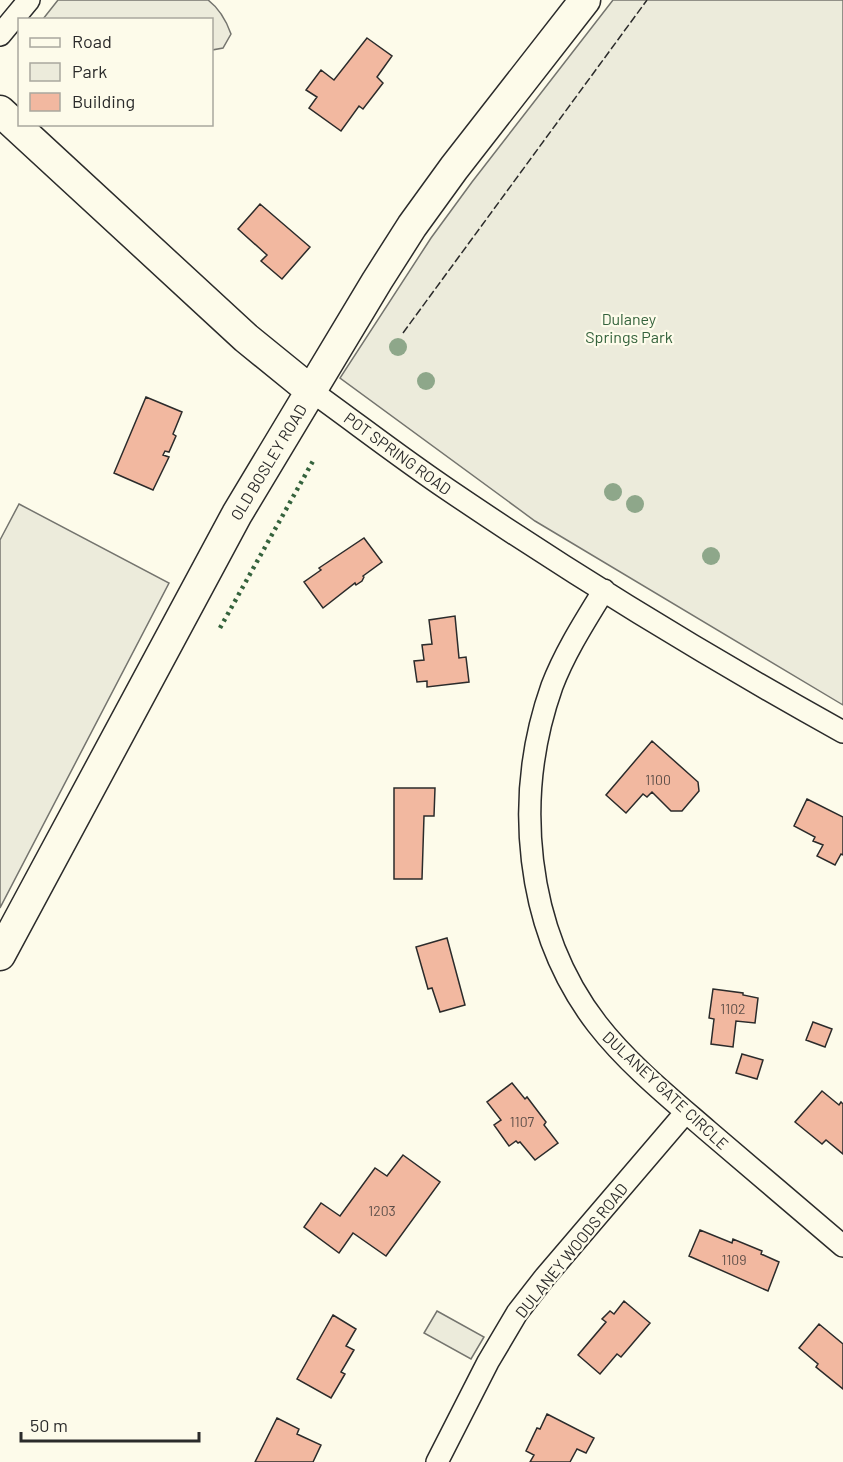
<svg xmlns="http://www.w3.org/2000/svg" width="843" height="1462" viewBox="0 0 843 1462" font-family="Barlow,sans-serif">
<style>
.green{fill:#ecebdb;stroke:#74746e;stroke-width:1.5}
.building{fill:#f2b8a0;stroke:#2b2b2b;stroke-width:1.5}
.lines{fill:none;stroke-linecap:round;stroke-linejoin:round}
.street-casing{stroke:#2b2b2b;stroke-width:24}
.secondary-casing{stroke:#2b2b2b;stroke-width:33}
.street{stroke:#fdfbea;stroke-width:21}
.secondary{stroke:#fdfbea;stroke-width:30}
.hedge{stroke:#34623c;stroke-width:4.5;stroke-dasharray:3 4.5;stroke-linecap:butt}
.fence{stroke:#2b2b2b;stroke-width:1.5;stroke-dasharray:8 3;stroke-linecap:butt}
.tree{fill:#8ea78a}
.labels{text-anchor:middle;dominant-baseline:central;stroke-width:4.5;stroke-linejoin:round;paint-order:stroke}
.number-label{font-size:14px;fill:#5d4e48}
.park-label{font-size:16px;fill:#34623c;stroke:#fdfbea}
.street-label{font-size:16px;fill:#2b2b2b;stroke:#fdfbea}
</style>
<rect width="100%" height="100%" fill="#fdfbea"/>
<!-- green -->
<path class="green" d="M58 0H208C220 9 226 20 231 34L223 48 212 50V20L43 19Z
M613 0H843V705L535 521 340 378 431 238 472 182Z
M19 504 169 583 0 908V540Z
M437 1311 484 1337 471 1359 424 1333Z"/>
<!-- building -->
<path class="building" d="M367 38 392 56 377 77 383 83 363 109 359 106 341 131 309 108 317 97 306 90 321 70 334 80Z
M260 204 310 247 282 279 261 261 267 255 238 229Z
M146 397 182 412 173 434 176 436 169 452 165 451 163 455 169 457 153 490 114 473Z
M364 538 382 562 363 576 364 577 362 581 356 585 355 583 323 608 304 582 321 570 319 568Z
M455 616 459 658 466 657 469 682 427 687V681L417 682 414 661 424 660 422 645 432 644 429 620Z
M652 741 698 782 699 791 682 811H671L652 792 647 797 643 794 626 813 606 795Z
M394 788H435L434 816H424L422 879H394Z
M807 799 843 817V855L841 854 835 865 817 856 823 845 813 841 815 837 794 826Z
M447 938 465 1005 440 1012 432 988 428 989 416 947Z
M713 989 743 993V995L758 998 755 1023 736 1021 733 1047 711 1044 714 1019 709 1018Z
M813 1022 832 1029 825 1047 806 1040Z
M742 1054 763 1060 757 1079 736 1073Z
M512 1083 525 1099 527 1097 546 1122 544 1125 558 1143 535 1160 520 1142 518 1143 516 1141 509 1146 494 1125 501 1120 487 1102Z
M822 1091 839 1105 841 1102 843 1104V1154L826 1140 822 1144 795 1122Z
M403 1155 440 1182 386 1256 353 1233 339 1253 304 1227 321 1203 340 1216 375 1168 387 1176Z
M700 1230 732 1243 733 1239 762 1251 761 1254 779 1262 768 1291 689 1256Z
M624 1301 650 1323 621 1357 617 1354 600 1374 578 1355 606 1322 602 1319 610 1311 614 1314Z
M333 1315 356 1329 346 1346 354 1350 341 1372 345 1374 331 1398 297 1379Z
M819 1324 843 1344V1389L816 1367 818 1364 799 1348Z
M547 1414 594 1438 586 1453 577 1449 570 1462H530L534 1455 526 1451 537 1428 540 1429Z
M277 1418 299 1429 297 1434 321 1445 313 1462H255Z"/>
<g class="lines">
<defs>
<path id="street" d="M0 35 29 0
M310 390C356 423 401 458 447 489 575 576 708 657 843 732
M604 590C585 621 565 652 552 686 513 796 524 929 597 1024 628 1064 670 1098 708 1131 753 1169 798 1208 843 1246
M437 1462 488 1362 517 1313 545 1277 686 1112"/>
<path id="secondary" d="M0 111 246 338 310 390
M0 955 237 514 377 281 412 226 454 168 585 0"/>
</defs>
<!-- street casing -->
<use href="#street" class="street-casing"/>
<!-- secondary casing -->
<use href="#secondary" class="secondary-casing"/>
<!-- street -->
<use href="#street" class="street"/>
<!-- secondary -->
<use href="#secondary" class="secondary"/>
<!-- hedge -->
<path class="hedge" d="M220 628 313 461"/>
<!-- fence -->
<path class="fence" d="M403 333 647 0"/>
</g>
<!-- trees -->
<g class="tree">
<circle cx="398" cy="347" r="9"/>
<circle cx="426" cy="381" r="9"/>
<circle cx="613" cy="492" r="9"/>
<circle cx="635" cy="504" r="9"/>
<circle cx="711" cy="556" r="9"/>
</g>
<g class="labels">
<!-- number labels -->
<g class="number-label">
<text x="658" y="779">1100</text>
<text x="733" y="1008">1102</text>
<text x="522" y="1121">1107</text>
<text x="382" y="1210">1203</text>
<text x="734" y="1259">1109</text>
</g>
<!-- park labels -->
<g class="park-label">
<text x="629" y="318">Dulaney<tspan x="629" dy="18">Springs Park</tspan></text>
</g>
<!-- street labels -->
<g class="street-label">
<text transform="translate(398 453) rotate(36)">POT SPRING ROAD</text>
<text transform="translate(268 462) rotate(-59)">OLD BOSLEY ROAD</text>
<text transform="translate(666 1090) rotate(43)">DULANEY GATE CIRCLE</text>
<text transform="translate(571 1250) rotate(-51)">DULANEY WOODS ROAD</text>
</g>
</g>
<!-- legend -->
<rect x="18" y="18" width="195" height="108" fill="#fdfbea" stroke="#a9a89e" stroke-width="1.5"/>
<rect x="30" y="38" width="30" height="9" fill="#fdfbea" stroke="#a9a89e" stroke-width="1.5"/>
<text x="72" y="48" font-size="18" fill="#2b2b2b">Road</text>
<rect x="30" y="63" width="30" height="18" fill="#ecebdb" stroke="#a9a89e" stroke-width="1.5"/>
<text x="72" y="78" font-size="18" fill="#2b2b2b">Park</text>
<rect x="30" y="93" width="30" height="18" fill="#f2b8a0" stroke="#a9a89e" stroke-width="1.5"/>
<text x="72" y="108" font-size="18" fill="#2b2b2b">Building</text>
<!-- scale -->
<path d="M21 1432v9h178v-9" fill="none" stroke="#2b2b2b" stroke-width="3"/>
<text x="30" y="1432" font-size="18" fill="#2b2b2b" stroke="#fdfbea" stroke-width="4.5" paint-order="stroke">50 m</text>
</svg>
